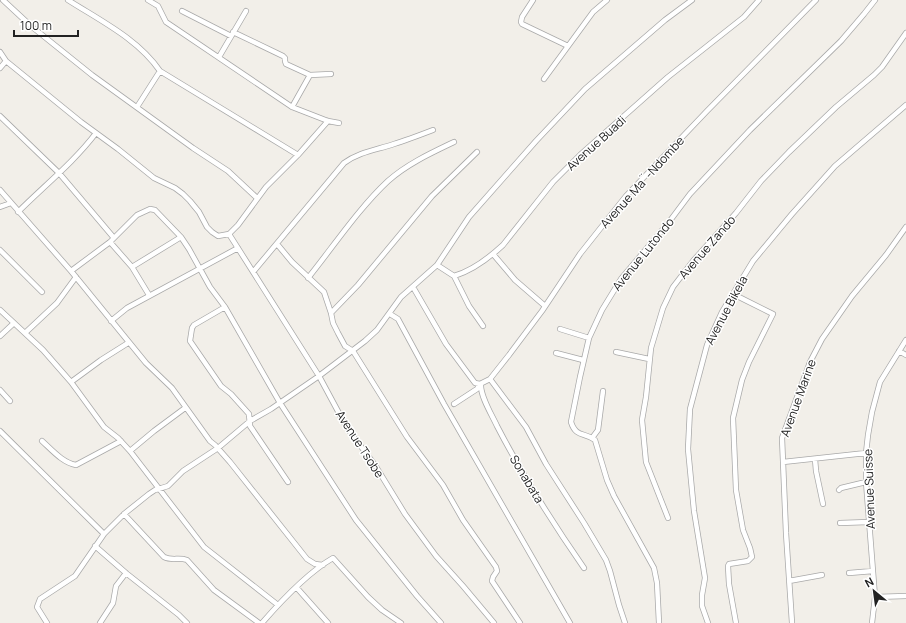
<svg xmlns="http://www.w3.org/2000/svg" width="906" height="623" viewBox="0 0 906 623" font-family="Manrope,sans-serif">
<style>
.lines{fill:none;stroke-linecap:round;stroke-linejoin:round}
.minor-casing{stroke:#a9a9a9;stroke-width:6}
.minor{stroke:#fff;stroke-width:4.5}
.labels{text-anchor:middle;dominant-baseline:central;stroke-width:3;stroke-linejoin:round;paint-order:stroke}
.street-label{font-size:12px;fill:#222;stroke:#fff}
</style>
<rect width="100%" height="100%" fill="#f2efe9"/>
<g class="lines">
<defs>
<path id="minor" d="M3 0 31 26 92 75 193 148 228 171 257 198
M68 0C101 21 138 39 160 71L298 155
M148 0 158 6 166 22 292 107 328 121 339 123
M533 0 522 17 521 22 522 24 568 46
M182 11 231 36
M233 32 283 56 285 58V61L286 64 310 75 331 74
M0 52 6 61 81 122 118 149 154 178 175 188 183 194 190 201 199 212 207 227 212 232 218 236 229 234 238 225 266 187 298 155 328 121
M219 57 246 11
M0 68 6 61
M544 79 593 12 607 0
M137 107 160 71
M292 107 310 75
M0 116 59 173 114 238
M0 190 71 271 146 363 172 388 210 441 215 445 230 462 307 559 315 564 323 565
M0 207 11 203
M18 212C44 186 74 162 96 133
M229 234 319 376 347 428 375 465 405 514 436 556 463 586 494 623
M110 242 132 267 149 295
M277 244 292 262 324 292 331 313 333 323 338 333 345 346 353 351 407 437 443 485 463 520 496 567 497 571 493 577 492 581 520 623
M0 250 42 292
M493 254 515 280 545 306
M437 265 454 276C471 271 490 257 503 245L553 182 580 155 668 77 744 17 759 0
M132 267 181 237
M71 271 110 242 137 215 150 209 155 210 181 237 189 249 210 287 225 307 280 403 356 520 417 596 441 623
M253 272 344 163C359 152 376 150 394 144 407 140 420 135 433 130
M454 276 469 306 483 326
M308 278C333 247 359 208 388 181 407 164 431 153 454 142
M413 287 446 344 475 383 480 384 490 379 509 355 542 311 580 254 626 196 707 111 816 0
M733 294 773 314 749 362 742 380 733 418 736 490 743 530 750 548 752 557 748 561 729 564 728 566 729 584 736 623
M225 307 194 325 192 328 190 341 221 386 231 394 249 414 250 426 288 482
M0 310 43 350 71 382 104 427 118 438 130 451 204 547 278 605
M331 313 358 285 432 196 477 152
M390 314 398 319 444 404 570 623
M111 321 127 308 238 248
M560 329 589 338
M25 333 57 303 76 277
M0 336 14 323
M899 351 906 355
M616 352 649 359
M556 353 583 360
M490 379 526 427 546 464 584 523 606 560 610 571 619 605 625 623
M71 382 101 360 128 343
M481 384C480 396 492 415 497 426 523 476 552 522 584 568
M0 390 10 401
M454 404 477 389 480 384
M0 431 104 534
M592 438 598 430 603 391
M42 441C52 450 63 463 76 465L121 441
M130 451 154 431 185 408
M815 459 816 471 823 504
M783 462 866 453
M839 490 841 488 866 482
M124 514 164 557C172 561 179 557 187 560L214 590 259 623
M668 518 646 462 642 420 646 397 651 348 663 308 673 287 693 261 736 213 761 181 789 152 836 107 874 75 882 67 906 33
M840 523 869 522
M95 546 126 573 179 615 187 623
M849 573 873 571
M789 581 822 575
M297 588 328 623
M875 597 906 596
M47 623 37 607 40 599 75 576 104 534 124 514 149 494 155 490 168 486 183 471 218 448 250 421 271 409 319 376 365 341 377 330 401 297 437 265 469 217 536 141 585 89 665 20 692 0
M100 623 113 603 116 586 126 573
M262 623C282 600 307 573 333 558L368 597 382 610 401 623
M659 623 657 583 654 568 614 496 607 480 595 440C585 432 576 438 571 422L580 377 589 338 602 310 621 279 669 222 690 194 750 130 841 41 864 14 875 0
M708 623 702 606V595L705 578 694 511 688 449 690 409 707 345 722 312 753 261 792 214 835 166 906 105
M792 623 786 533 782 438 810 362 822 339 852 296 886 255 906 227
M872 623 875 597 866 482V453L868 435 872 412 880 382 906 340"/>
</defs>
<!-- minor casing -->
<use href="#minor" class="minor-casing"/>
<!-- minor -->
<use href="#minor" class="minor"/>
</g>
<g class="labels">
<!-- street labels -->
<g class="street-label">
<text transform="translate(596 143) rotate(-42)">Avenue Buadi</text>
<text transform="translate(642 182) rotate(-48)">Avenue Ma¨-Ndombe</text>
<text transform="translate(707 247) rotate(-49)">Avenue Zando</text>
<text transform="translate(643 254) rotate(-51)">Avenue Lutondo</text>
<text transform="translate(726 310) rotate(-62)">Avenue Bikela</text>
<text transform="translate(798 398) rotate(-70)">Avenue Marine</text>
<text transform="translate(360 444) rotate(57)">Avenue Tsobe</text>
<text transform="translate(527 479) rotate(59)">Sonabata</text>
<text transform="translate(869 489) rotate(-92)">Avenue Suisse</text>
</g>
</g>
<!-- north arrow -->
<g transform="translate(874 591) rotate(331)" stroke="#ffffff" stroke-width="3" paint-order="stroke">
<path d="M0-3L7 15L0 10L-7 15Z" fill="#222222"/>
<text y="-6" font-size="11" font-weight="bold" text-anchor="middle" fill="#222222">N</text>
</g>
<!-- scale -->
<path d="M14 30v6h64v-6" fill="none" stroke="#222222" stroke-width="2"/>
<text x="20" y="30" font-size="12" fill="#222222" stroke="#ffffff" stroke-width="3" paint-order="stroke">100 m</text>
</svg>
